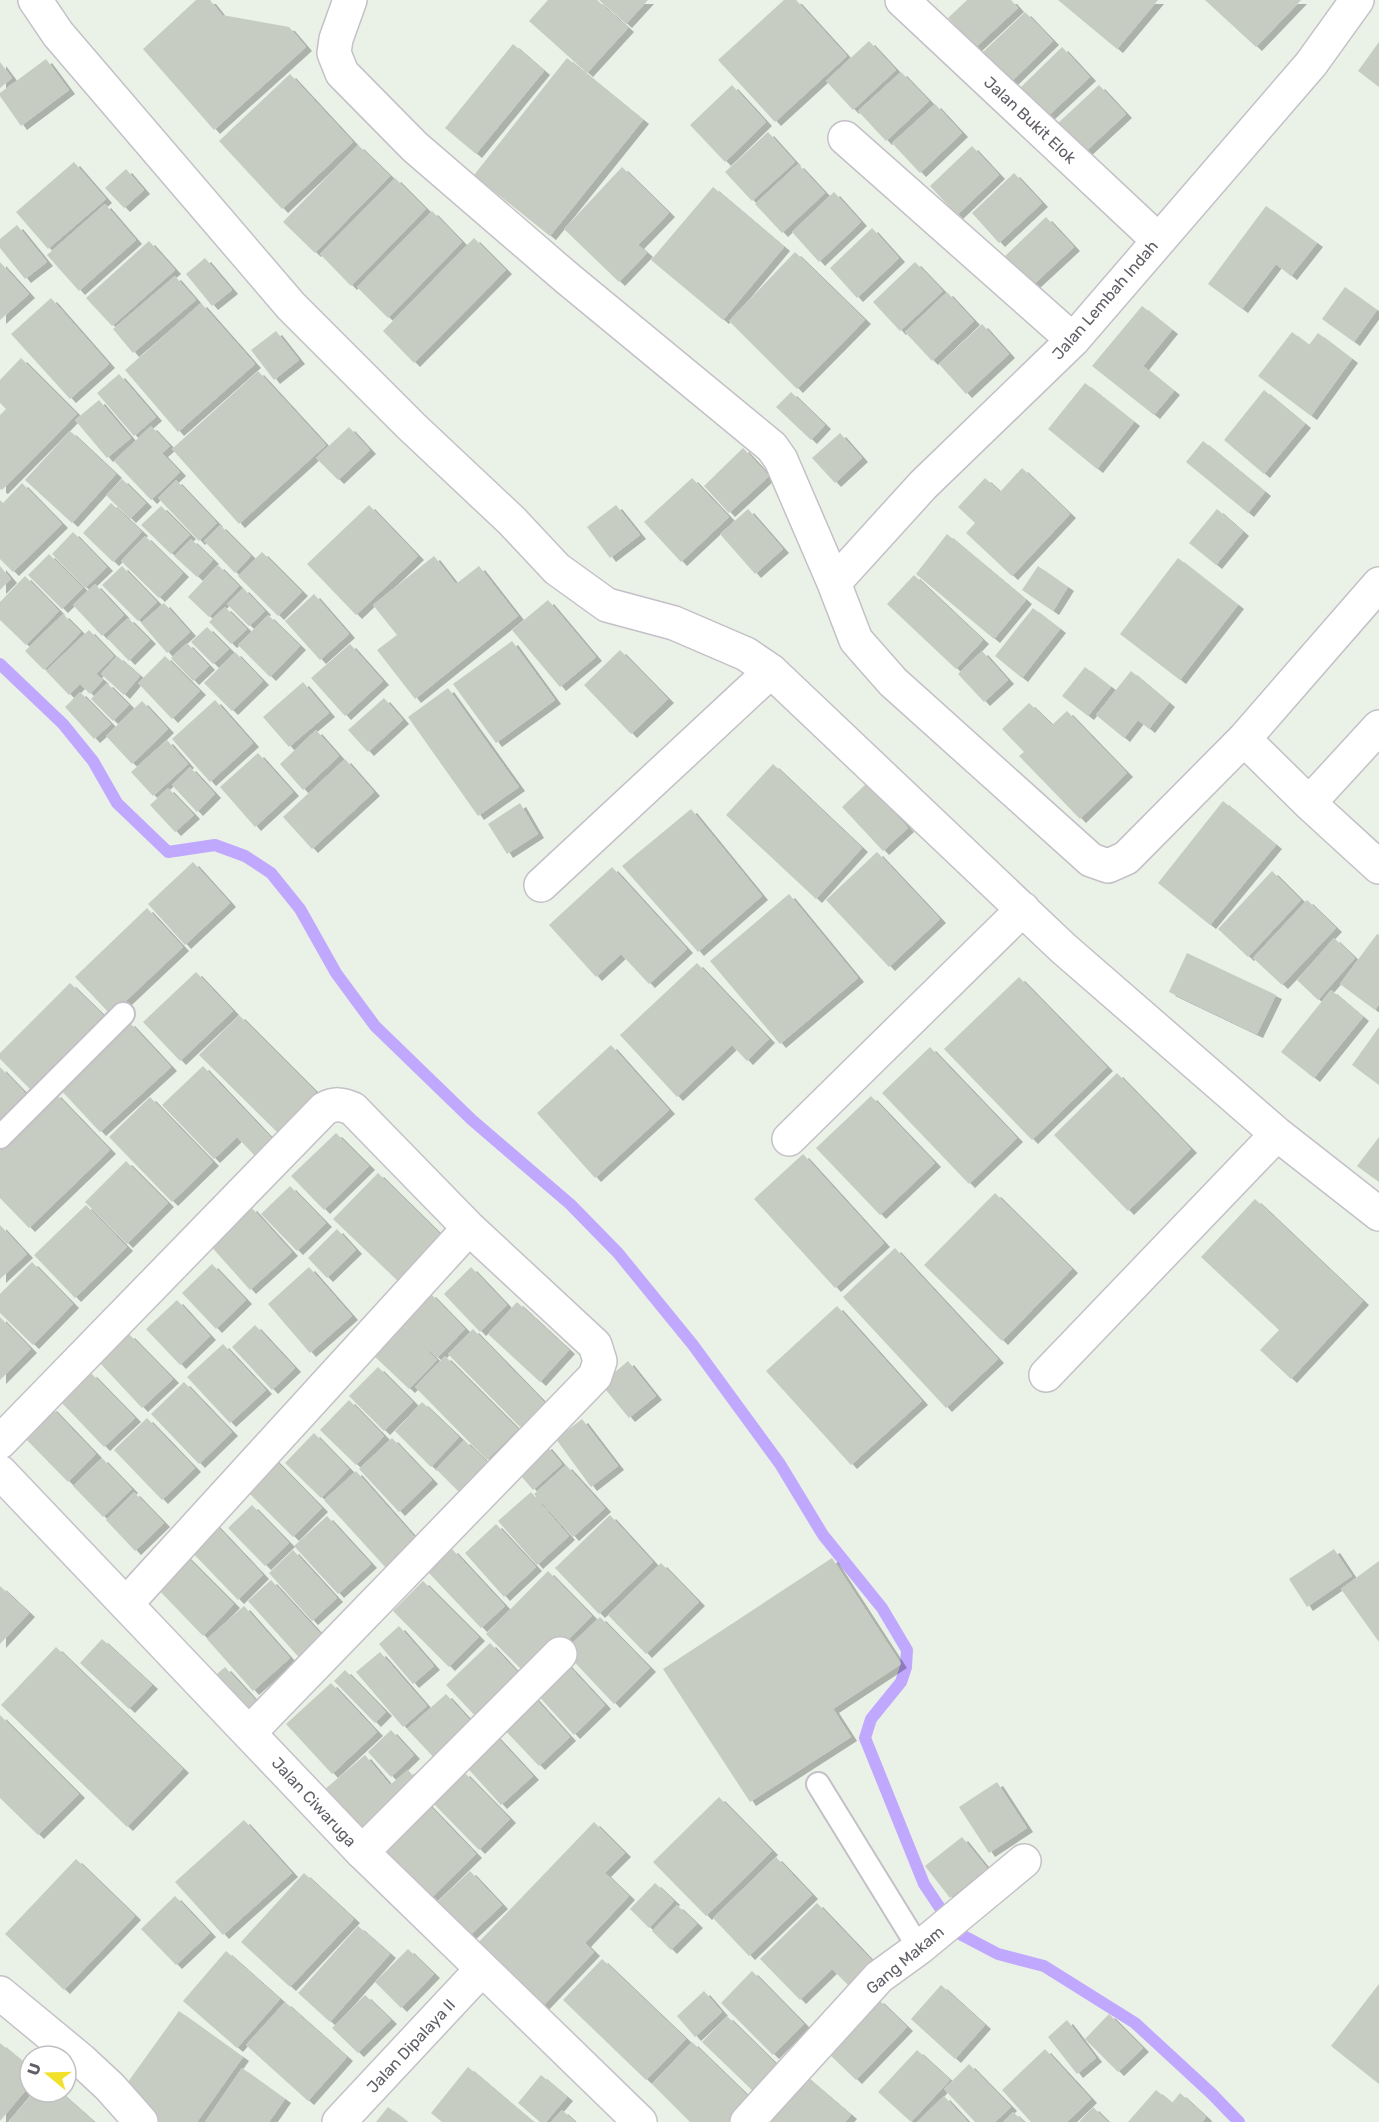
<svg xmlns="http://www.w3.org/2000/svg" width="1379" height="2122" viewBox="0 0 1379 2122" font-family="Rubik,sans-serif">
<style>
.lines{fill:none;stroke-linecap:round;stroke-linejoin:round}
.stream{stroke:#c0a8ff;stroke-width:12}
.building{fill:#c7ccc2;filter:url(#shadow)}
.lane-casing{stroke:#c4c0c7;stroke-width:26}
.street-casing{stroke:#c4c0c7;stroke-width:36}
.secondary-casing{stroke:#c5c1c9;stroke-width:36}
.lane{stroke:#fff;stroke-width:22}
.street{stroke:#fff;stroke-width:33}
.secondary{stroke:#fff;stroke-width:33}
.labels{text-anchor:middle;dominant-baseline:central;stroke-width:5;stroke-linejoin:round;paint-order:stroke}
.street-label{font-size:16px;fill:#625e67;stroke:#fff}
</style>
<defs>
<filter id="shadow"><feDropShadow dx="6" dy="4" stdDeviation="0" flood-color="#0004"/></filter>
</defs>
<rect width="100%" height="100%" fill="#eaf1e6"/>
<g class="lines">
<!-- stream -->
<path class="stream" d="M0 664 63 724 93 761 117 803 168 852 215 845 245 856 271 873 300 909 336 973 375 1026 472 1120 570 1204 618 1253 693 1345 780 1464 823 1535 882 1608 907 1650 906 1667 901 1682 871 1719 865 1738 924 1884 956 1932 998 1954 1044 1966 1135 2023 1212 2094 1239 2122"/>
</g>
<!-- building -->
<path class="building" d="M196 0H210L222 15 289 27 306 47 214 130 143 49Z
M548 0H597L628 28 587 73 529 21Z
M599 0H648L626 24Z
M784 0H796L847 56 775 122 718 60Z
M967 0H1011L1018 8 976 47 948 18Z
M1058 0H1158L1117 49Z
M1205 0H1301L1256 47Z
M1025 12 1053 41 1011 82 983 52Z
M869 41 896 70 853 110 826 81Z
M1379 42V87L1358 71Z
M513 44 544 71 476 154 445 128Z
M1062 47 1090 77 1047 117 1020 88Z
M567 58 643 120 550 236 474 175Z
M46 59 69 90 21 126 0 96V93Z
M0 62 12 78 0 88Z
M901 72 929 101 886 141 858 111Z
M290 74 353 142 282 209 219 141Z
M732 85 766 122 725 162 690 125Z
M1099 85 1126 114 1083 154 1056 125Z
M935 104 962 133 920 173 892 143Z
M768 132 795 162 752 201 725 172Z
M358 145 390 176 315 253 283 222Z
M972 146 999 175 957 215 930 186Z
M74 162 106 199 48 249 16 212Z
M798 164 825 193 782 233 755 204Z
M622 167 669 213 638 245 647 253 619 282 564 229Z
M126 169 144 190 124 208 105 188Z
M1014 173 1042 203 999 243 972 213Z
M395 178 426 209 351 286 320 254Z
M713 187 784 247 723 320 651 260Z
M834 192 861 222 819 262 792 232Z
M105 204 136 240 79 291 47 255Z
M1266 206 1317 243 1291 276 1276 264 1242 309 1208 284Z
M432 211 462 242 388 318 357 287Z
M1046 217 1074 247 1032 286 1004 257Z
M17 225 47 262 25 279 0 248V239Z
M872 228 899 258 857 298 830 268Z
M474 238 506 270 414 363 383 331Z
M149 241 175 270 112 326 86 298Z
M795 252 865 320 797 389 729 321Z
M205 258 232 290 212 306 186 274Z
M0 262 29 294 0 320Z
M915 262 943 291 900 331 873 302Z
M175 276 196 300 133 353 113 329Z
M1345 287 1377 310 1354 342 1322 319Z
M947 292 974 321 932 361 905 332Z
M51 298 109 364 70 399 11 334Z
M201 303 255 364 178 432 125 370Z
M1142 306 1172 330 1143 366 1174 391 1154 415 1092 366Z
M982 324 1009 354 966 394 939 364Z
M276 331 299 360 274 380 251 350Z
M1292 332 1309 345 1318 333 1352 359 1311 416 1258 376Z
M21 358 77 414 2 490 0 489V415L6 409 0 403V380Z
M258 371 326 445 239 524 172 449Z
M119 374 156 417 134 436 97 393Z
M1085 383 1134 422 1097 469 1048 429Z
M1264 390 1305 424 1264 474 1224 440Z
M791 392 825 425 811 440 776 407Z
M99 400 131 438 107 458 75 420Z
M151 426 170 446 162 453 180 472 151 500 114 461Z
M349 427 370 450 338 480 316 458Z
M70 431 116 474 72 523 25 480Z
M840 433 862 458 835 483 812 458Z
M1203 441 1265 492 1248 513 1186 462Z
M743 448 769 476 729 513 704 486Z
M1022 468 1070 514 1012 576 966 533 975 523 958 507 985 478 1000 492Z
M692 478 729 517 681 562 644 522Z
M122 479 146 503 130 519 106 495Z
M176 480 217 523 199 541 158 498Z
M22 483 62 524 13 572 0 559V500L3 503Z
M111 503 142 532 113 562 83 533Z
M369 505 418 556 356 615 307 564Z
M616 505 640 535 610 558 587 527Z
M161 506 190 535 171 554 141 525Z
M748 509 783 549 755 574 720 534Z
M1217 509 1243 532 1216 565 1189 543Z
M220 525 251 556 235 573 204 541Z
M73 532 107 567 85 588 52 554Z
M947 534 1026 600 994 639 916 574Z
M145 536 183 573 159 598 121 561Z
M191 539 213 560 197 577 174 556Z
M262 552 302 592 278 616 238 576Z
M49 554 83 588 62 609 28 575Z
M434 556 456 584 479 566 518 616 415 699 377 650 397 635 373 605Z
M1178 558 1238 605 1180 680 1120 634Z
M218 565 239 586 209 617 188 597Z
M0 566 11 579 0 590Z
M122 566 157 602 138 621 102 585Z
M1038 566 1068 587 1053 611 1022 590Z
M914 575 983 640 956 669 887 604Z
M25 576 59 611 26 645 0 620V602Z
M95 584 124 615 102 636 73 605Z
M243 588 265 611 249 626 227 604Z
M314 594 349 634 320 660 285 621Z
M548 600 596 657 560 687 512 630Z
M164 603 190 632 167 653 141 623Z
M225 607 247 629 231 644 209 622Z
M1033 608 1060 629 1022 678 995 656Z
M63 614 81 632 44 670 25 651Z
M268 615 300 646 270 677 238 645Z
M128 618 150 640 129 661 107 638Z
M207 627 229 649 213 664 191 642Z
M89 630 114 656 96 674 103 680 90 694 80 684 69 695 46 671Z
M512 641 555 700 496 743 453 684Z
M187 643 209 666 193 681 171 658Z
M350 644 383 681 345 716 311 678Z
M620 650 668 699 631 734 584 685Z
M982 651 1008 680 984 702 958 674Z
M235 652 263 681 232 711 204 683Z
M117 656 140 676 124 695 101 674Z
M165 656 200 691 172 719 138 683Z
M1085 667 1111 687 1088 716 1062 696Z
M1131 671 1169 703 1149 729 1138 720 1124 738 1096 715Z
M303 682 329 713 289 747 263 717Z
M107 683 129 705 113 721 91 699Z
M448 688 519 787 478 816 408 717Z
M80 692 111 724 94 739 65 707Z
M384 698 403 720 368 752 348 730Z
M215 700 253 743 210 782 172 739Z
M142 701 168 729 132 764 106 736Z
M1029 703 1052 725 1067 711 1127 773 1080 819 1019 756 1024 752 1002 729Z
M316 730 339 756 303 790 280 764Z
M167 740 188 764 153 796 131 772Z
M258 753 293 792 255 827 220 787Z
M345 759 374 792 312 849 283 817Z
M773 764 862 848 816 899 726 815Z
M190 767 215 794 197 812 172 785Z
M867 783 908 828 883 851 842 807Z
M168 788 194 815 175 832 150 805Z
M1223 801 1276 845 1210 925 1158 883Z
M520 803 538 834 507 854 488 824Z
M691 809 762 896 698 952 622 866Z
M877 852 940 919 889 967 826 900Z
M193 862 230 903 185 945 148 904Z
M612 867 687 949 649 984 621 954 596 977 549 925Z
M1272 871 1301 900 1248 957 1218 929Z
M789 894 858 978 780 1044 710 961Z
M1307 900 1336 928 1282 985 1253 958Z
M147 908 183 947 111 1015 75 977Z
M1377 934 1379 935V1004L1375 1010 1340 984Z
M1334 938 1355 958 1318 1000 1297 980Z
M1187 953 1276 995 1257 1034 1169 992Z
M697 963 769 1039 747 1061 732 1045 677 1097 620 1035Z
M196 972 233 1011 180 1061 143 1022Z
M1019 977 1107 1067 1032 1140 944 1049Z
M70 983 108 1020 35 1094 0 1059V1053Z
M1331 990 1363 1017 1314 1078 1281 1052Z
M239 1015 316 1092 277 1132 199 1055Z
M129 1022 171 1067 100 1132 59 1088Z
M1379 1027V1085L1352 1065Z
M611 1045 669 1110 595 1178 537 1113Z
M930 1047 1017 1138 969 1184 882 1093Z
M203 1066 274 1141 257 1158 237 1137 214 1159 162 1105Z
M0 1067 26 1094 0 1119Z
M1117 1073 1191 1149 1128 1211 1054 1135Z
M55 1093 110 1150 29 1228 0 1198V1146Z
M871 1096 935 1163 880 1215 816 1148Z
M150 1097 213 1162 172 1202 109 1137Z
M336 1133 369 1166 324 1210 291 1176Z
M1379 1137V1182L1357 1166Z
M803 1154 884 1243 835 1288 754 1199Z
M126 1161 168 1203 127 1244 85 1202Z
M378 1173 446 1240 402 1285 333 1219Z
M290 1186 326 1223 297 1251 261 1214Z
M995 1193 1072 1269 1002 1341 924 1265Z
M1255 1199 1363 1301 1291 1379 1260 1350 1279 1330 1201 1257Z
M86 1205 127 1247 75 1298 34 1255Z
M251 1207 292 1252 250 1290 209 1244Z
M0 1225 27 1254 0 1279Z
M337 1229 356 1250 327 1278 308 1258Z
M895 1248 998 1359 946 1408 843 1297Z
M32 1262 73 1304 33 1345 0 1313V1294Z
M212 1264 246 1300 216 1329 182 1293Z
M309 1267 352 1316 310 1353 268 1304Z
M471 1267 507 1305 480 1332 444 1294Z
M430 1293 465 1329 437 1358 401 1323Z
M177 1300 210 1336 180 1365 146 1329Z
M517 1302 569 1350 540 1382 488 1334Z
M837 1306 922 1401 851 1465 766 1371Z
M0 1317 31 1349 0 1380Z
M402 1324 437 1360 409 1389 372 1354Z
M255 1325 295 1368 272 1390 232 1347Z
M473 1329 545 1403 520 1427 448 1354Z
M129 1334 173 1379 142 1408 100 1363Z
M223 1344 266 1390 230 1423 187 1377Z
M445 1356 518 1429 487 1460 415 1387Z
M628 1361 656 1396 629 1418 601 1384Z
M378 1367 413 1402 384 1431 349 1396Z
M91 1373 135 1418 104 1447 61 1402Z
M184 1382 232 1432 199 1464 151 1414Z
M349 1400 384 1436 356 1465 320 1430Z
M422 1402 459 1437 431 1467 395 1431Z
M51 1407 96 1454 68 1482 22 1435Z
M147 1418 195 1468 162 1500 114 1450Z
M582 1419 618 1466 591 1487 556 1439Z
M314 1433 349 1469 321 1498 285 1463Z
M392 1438 432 1480 399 1512 359 1469Z
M464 1440 491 1466 463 1496 436 1469Z
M546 1445 562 1464 533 1490 517 1471Z
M102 1458 132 1489 103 1517 73 1486Z
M273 1458 322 1508 293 1537 244 1488Z
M566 1465 605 1508 573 1537 534 1494Z
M356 1471 418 1541 387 1569 324 1500Z
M134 1492 164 1523 135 1551 106 1520Z
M531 1492 569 1536 537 1565 498 1521Z
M252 1505 289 1543 265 1566 228 1528Z
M610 1515 653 1562 599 1614 555 1568Z
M327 1516 371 1564 338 1594 294 1546Z
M213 1522 263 1575 238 1600 187 1547Z
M496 1524 536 1567 504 1597 465 1553Z
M452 1549 505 1606 481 1628 428 1572Z
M1334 1549 1352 1576 1307 1607 1289 1579Z
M293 1550 337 1598 312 1621 269 1573Z
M185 1555 234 1604 203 1636 154 1585Z
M832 1558 901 1664 833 1709 851 1737 750 1802 663 1669Z
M1379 1561V1642L1341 1589Z
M661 1563 699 1602 646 1654 608 1615Z
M548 1571 592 1616 530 1678 486 1634Z
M271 1580 328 1642 305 1664 248 1601Z
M423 1581 479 1637 449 1667 393 1611Z
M0 1586 29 1613 0 1644Z
M244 1606 290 1658 253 1691 207 1639Z
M600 1617 650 1668 614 1704 564 1651Z
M399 1626 434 1666 413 1684 379 1644Z
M102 1639 152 1685 129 1709 80 1663Z
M490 1643 525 1680 481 1722 446 1685Z
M56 1647 183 1769 127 1827 1 1705Z
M380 1652 427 1706 403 1727 356 1672Z
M566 1663 605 1705 574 1735 535 1692Z
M225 1667 258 1703 242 1718 209 1681Z
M345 1670 386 1712 375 1723 334 1681Z
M331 1683 377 1732 332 1774 286 1724Z
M446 1694 475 1726 438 1762 407 1729Z
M532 1695 570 1737 539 1766 500 1725Z
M0 1715 79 1794 38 1835 0 1798Z
M391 1730 414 1755 391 1777 368 1752Z
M494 1734 533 1776 501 1805 463 1763Z
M365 1755 390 1785 408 1770 423 1787 365 1837 324 1790Z
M464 1772 510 1819 479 1850 433 1803Z
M997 1782 1027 1828 989 1853 959 1807Z
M719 1797 772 1851 706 1916 653 1862Z
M424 1800 476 1854 426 1903 374 1848Z
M244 1820 292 1873 223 1935 175 1882Z
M594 1822 625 1853 605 1873 629 1896 585 1943 594 1952 539 2010 474 1947Z
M962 1837 987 1868 950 1898 925 1866Z
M776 1857 812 1895 749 1956 713 1918Z
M76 1859 135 1916 64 1990 5 1934Z
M470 1871 502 1905 464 1941 432 1907Z
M304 1873 354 1919 290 1987 241 1942Z
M655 1883 674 1901 649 1928 630 1909Z
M175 1896 210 1933 176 1965 141 1929Z
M817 1903 879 1968 855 1992 832 1969 800 2000 760 1959Z
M677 1905 697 1924 671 1950 652 1931Z
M358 1926 390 1954 330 2022 298 1993Z
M408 1949 434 1974 401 2008 375 1982Z
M226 1951 280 1999 237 2048 183 2001Z
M602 1959 686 2039 646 2080 563 2000Z
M752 1971 804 2024 773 2055 721 2003Z
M1379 1984V2084L1331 2046Z
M941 1985 985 2025 955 2059 911 2019Z
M704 1991 722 2012 695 2037 677 2016Z
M365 1995 391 2020 358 2053 332 2028Z
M878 1999 907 2027 856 2080 827 2052Z
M285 2002 347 2057 308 2101 246 2045Z
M179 2011 243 2057 197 2122H160L120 2093Z
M1109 2014 1143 2048 1118 2072 1085 2039Z
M727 2016 780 2068 756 2094 702 2042Z
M1067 2020 1096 2058 1077 2074 1048 2037Z
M692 2042 751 2099 728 2122H690L652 2084Z
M0 2043 30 2068V2085L0 2121Z
M1045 2049 1091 2099 1067 2122H1031L1002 2090Z
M917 2050 950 2080 911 2122 878 2092Z
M969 2064 1011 2107 995 2122H975L944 2089Z
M468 2067 533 2122H442L431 2113Z
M242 2068 285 2099 269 2122H205Z
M798 2070 851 2115 845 2122H753Z
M541 2075 567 2097 546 2122H540L518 2103Z
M1156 2090 1172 2103 1180 2093 1206 2117 1202 2122H1128Z
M34 2092H60L94 2122H11L9 2121Z
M944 2096 968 2122H917Z
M388 2107 408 2122H376Z
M1093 2107 1108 2122H1079Z
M562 2110 575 2122H551Z
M1013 2112 1024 2122H1003Z"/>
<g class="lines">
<defs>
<path id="lane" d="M0 1137 123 1014
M818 1784 919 1948"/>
<path id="street" d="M35 0 58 34 291 306 411 426 512 521 557 569 607 605 674 623 746 654 771 671 1063 948 1277 1134 1379 1214
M350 0 336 39 334 53 342 73 415 147 567 278 772 447 781 460 834 583 856 640 893 682 1091 860 1108 866 1126 858 1244 739 1379 584
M902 0 1158 240
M845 138 1073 340
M834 583 923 485 1073 340 1311 64 1357 0
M1244 739 1309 803 1379 867
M1309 803 1379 727
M541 885 771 671
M789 1139 1023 909
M1046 1375 1277 1134
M0 1442 324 1109C335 1103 342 1104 353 1109L469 1228 595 1345 600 1361 595 1376 249 1733
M126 1604 469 1228
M362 1852 560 1654
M0 1993 81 2060 110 2087 141 2122
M339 2122 482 1969
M747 2122 879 1977 919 1948 1024 1861"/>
<path id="secondary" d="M0 1472 362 1852 640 2122"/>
</defs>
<!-- lane casing -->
<use href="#lane" class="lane-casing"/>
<!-- street casing -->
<use href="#street" class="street-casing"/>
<!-- secondary casing -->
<use href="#secondary" class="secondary-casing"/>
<!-- lane -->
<use href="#lane" class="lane"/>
<!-- street -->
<use href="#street" class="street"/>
<!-- secondary -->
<use href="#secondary" class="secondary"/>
</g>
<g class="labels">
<!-- street labels -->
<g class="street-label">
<text transform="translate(1030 120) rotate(43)">Jalan Bukit Elok</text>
<text transform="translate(1105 300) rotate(-49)">Jalan Lembah Indah</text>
<text transform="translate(314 1802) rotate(47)">Jalan Ciwaruga</text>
<text transform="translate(905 1960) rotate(-40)">Gang Makam</text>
<text transform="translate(411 2046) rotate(-47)">Jalan Dipalaya II</text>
</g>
</g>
<!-- north arrow -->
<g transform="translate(48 2074) rotate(289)"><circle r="28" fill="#ffffff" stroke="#c0bfc2" stroke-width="1.5"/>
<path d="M0-4.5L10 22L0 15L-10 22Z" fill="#f2e12b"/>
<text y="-9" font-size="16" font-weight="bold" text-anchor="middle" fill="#625e67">U</text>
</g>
</svg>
